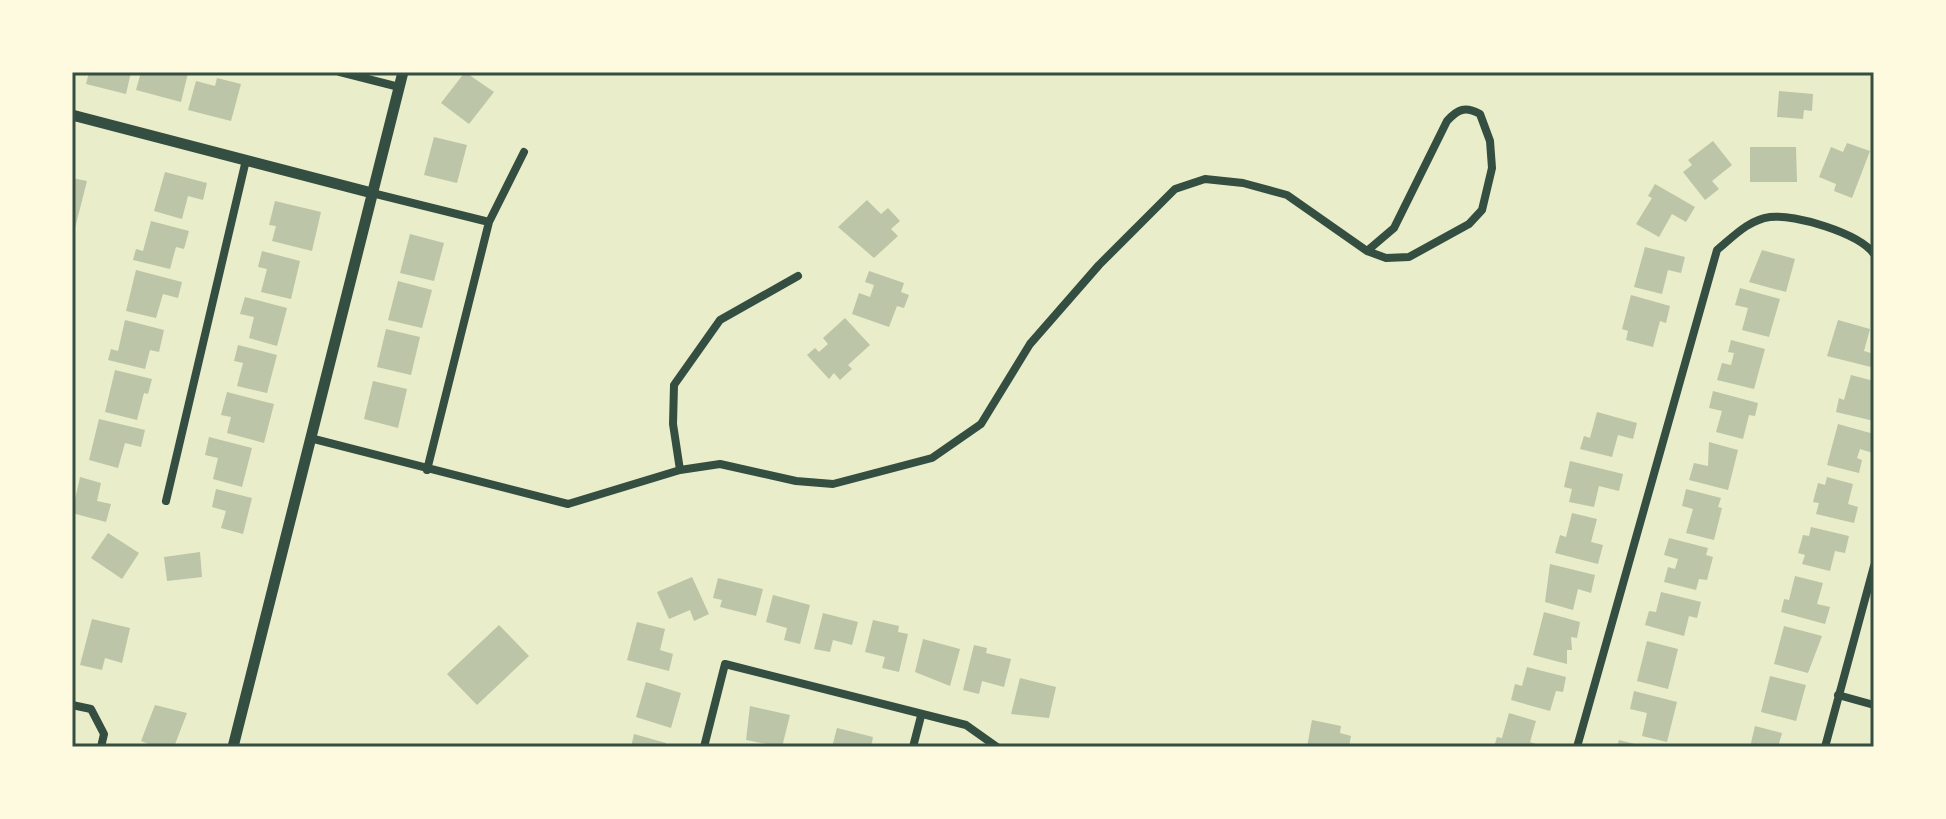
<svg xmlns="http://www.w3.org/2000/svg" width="1946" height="819" viewBox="0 0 1946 819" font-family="'Work Sans',sans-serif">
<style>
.building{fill:#bcc5a7}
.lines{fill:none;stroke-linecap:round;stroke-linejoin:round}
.minor{stroke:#344e41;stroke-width:8}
.tertiary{stroke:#344e41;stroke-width:11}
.neatline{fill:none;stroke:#344e41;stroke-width:3}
</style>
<rect width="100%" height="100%" fill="#e9edc9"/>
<!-- building -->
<path class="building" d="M89 72H131L126 94 86 84Z
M141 72 188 73 181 102 136 90Z
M465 72 494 92 469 124 441 103Z
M217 78 241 84 231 121 188 110 196 81 215 86Z
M1779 91 1813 94 1812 111 1804 110 1803 119 1777 117Z
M434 137 467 145 457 183 424 175Z
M1713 141 1732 165 1712 181 1719 189 1705 200 1683 172 1692 165 1688 160Z
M1847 143 1870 151 1852 198 1834 191 1836 184 1819 177 1831 147 1843 152Z
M1750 147H1796L1797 182H1750Z
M165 172 207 183 203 200 188 196 182 219 154 211Z
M72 178 87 181 74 232 72 231Z
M1655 184 1695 207 1686 222 1672 214 1659 237 1636 224 1652 198 1648 196Z
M867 200 881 214 888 208 900 221 891 229 898 236 874 258 838 227Z
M275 201 321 212 312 251 272 241 276 226 269 225Z
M151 221 189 231 184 249 176 247 170 269 133 260 136 249 143 251Z
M410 234 444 243 434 281 400 273Z
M1645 247 1685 257 1681 273 1668 270 1662 294 1634 287Z
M1762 250 1795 259 1786 292 1749 282Z
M262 251 300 261 291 299 261 292 267 269 258 267Z
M136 270 182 282 178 298 163 294 156 318 126 311Z
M869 271 904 283 901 292 909 295 904 308 897 306 889 327 852 314 859 293 870 297 874 285 865 282Z
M398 281 432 290 422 328 388 320Z
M1740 288 1780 299 1769 337 1742 330 1748 308 1735 305Z
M1631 295 1670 306 1666 323 1660 321 1653 347 1626 340 1628 331 1622 329Z
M245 297 287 308 277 346 249 338 254 317 240 314Z
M845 318 870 345 848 365 852 369 840 380 834 373 829 379 807 355 815 348 819 352 828 344 823 338Z
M125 320 164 330 159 352 150 350 145 369 108 360 111 349 118 351Z
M1838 320 1870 329 1864 351 1874 354 1871 367 1827 356Z
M386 329 420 337 411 375 377 367Z
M1731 340 1765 349 1754 389 1717 380 1722 363 1731 365 1734 353 1728 352Z
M238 345 277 355 267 393 237 386 243 363 234 361Z
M115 370 152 379 148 394 144 393 137 420 105 412Z
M1851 375 1874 381V421L1836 412 1839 398 1844 400Z
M373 381 407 389 398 428 364 419Z
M1713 391 1758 403 1755 416 1749 415 1743 439 1716 432 1722 411 1709 408Z
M227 392 274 404 264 443 227 433 231 417 221 415Z
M1597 412 1637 423 1633 439 1618 435 1612 457 1580 449 1584 436 1590 438Z
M99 419 145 430 141 447 125 443 118 468 89 460Z
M1838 424 1874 434 1873 453 1860 449 1857 458 1862 460 1859 473 1827 465Z
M209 437 252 448 242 487 213 479 218 458 205 455Z
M1709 442 1738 450 1728 490 1689 480 1694 463 1708 466Z
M1570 461 1623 474 1619 491 1599 486 1594 507 1569 502 1572 489 1564 487Z
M80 477 101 483 97 501 111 504 106 522 72 513Z
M1827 477 1853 484 1848 504 1858 507 1854 523 1816 514 1819 503 1813 502 1818 483 1825 485Z
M216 489 252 498 243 534 221 528 226 511 212 507Z
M1686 489 1721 498 1718 507 1722 508 1714 540 1686 533 1693 509 1682 506Z
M1572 513 1597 519 1591 542 1603 545 1598 564 1555 553 1560 535 1566 537Z
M1811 527 1849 536 1845 553 1835 551 1830 571 1802 564 1805 555 1798 553 1803 535 1809 536Z
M108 533 139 553 122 579 91 558Z
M1669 538 1708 548 1706 555 1713 557 1707 580 1699 579 1696 590 1664 582 1668 567 1675 569 1678 559 1664 555Z
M200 552 202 577 167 581 164 557Z
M1550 564 1595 575 1591 593 1578 589 1573 610 1545 602Z
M1795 576 1823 583 1817 604 1830 607 1825 624 1781 612 1784 599 1789 600Z
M692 577 709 614 694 621 690 610 669 619 657 592Z
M718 578 763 589 756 616 720 607 722 600 713 598Z
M1661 592 1701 602 1697 618 1689 616 1684 636 1645 625 1649 611 1656 612Z
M773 595 810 605 800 644 784 640 787 628 766 622Z
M1544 612 1580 622 1577 638 1571 637 1572 650H1567V664L1533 655Z
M823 613 858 622 852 645 833 640 830 652 814 649Z
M92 619 130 628 122 663 105 658 102 670 80 665Z
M873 620 899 626 898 632 908 634 899 672 882 668 885 657 865 652Z
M637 622 665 629 660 650 673 654 669 671 627 660Z
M499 625 529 656 477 705 447 674Z
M1784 626 1822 636 1808 673 1774 664Z
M923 639 960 649 950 686 915 672Z
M1647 641 1678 649 1668 689 1637 681Z
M974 645 987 648 986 653 1011 659 1004 687 982 681 979 694 963 690Z
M1527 667 1566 677 1563 692 1556 691 1550 711 1511 700 1515 684 1522 686Z
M1770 676 1806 685 1796 721 1761 712Z
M1020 678 1056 687 1049 718 1011 714Z
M646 682 681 693 671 728 636 717Z
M1634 691 1677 702 1667 742 1642 736 1647 713 1630 709Z
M155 705 187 713 174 747H156L141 741Z
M750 706 790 715 782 747 746 740Z
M1509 713 1536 721 1530 742 1545 747H1494L1497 737 1502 738Z
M1312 720 1341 726 1340 733 1351 736 1349 747H1307Z
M1755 726 1782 733 1778 747H1750Z
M837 728 873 737 871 747H832Z
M634 734 666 743 664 747H631Z
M1619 740 1643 746 1642 747H1617Z"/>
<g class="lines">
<!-- minor -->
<path class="minor" d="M340 72 399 87
M372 193 489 222
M310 438 568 504 680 470 720 464 796 481 833 484 932 458 981 424 1030 344 1099 265 1175 189 1205 179 1243 183 1287 195 1367 251 1386 258 1409 257 1469 224 1482 210 1492 168 1490 141 1480 114C1465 106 1458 109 1447 121L1394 228 1367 251
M427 470 489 222 524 152
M680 470 673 424 674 385 720 320 798 276
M166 501 246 160
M1838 695 1874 705
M72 705 91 709 104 734 101 747
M704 747 725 664 966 725 997 747
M913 747 921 716
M1577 747 1717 250C1733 237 1748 220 1770 217 1795 214 1859 233 1874 254
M1825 747 1874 566"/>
<!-- tertiary -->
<path class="tertiary" d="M72 115 372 193
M233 747 403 72"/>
</g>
<!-- border -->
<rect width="1946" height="819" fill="none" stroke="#fefae0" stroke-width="148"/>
<rect x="74" y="74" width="1798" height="671" class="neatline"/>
</svg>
